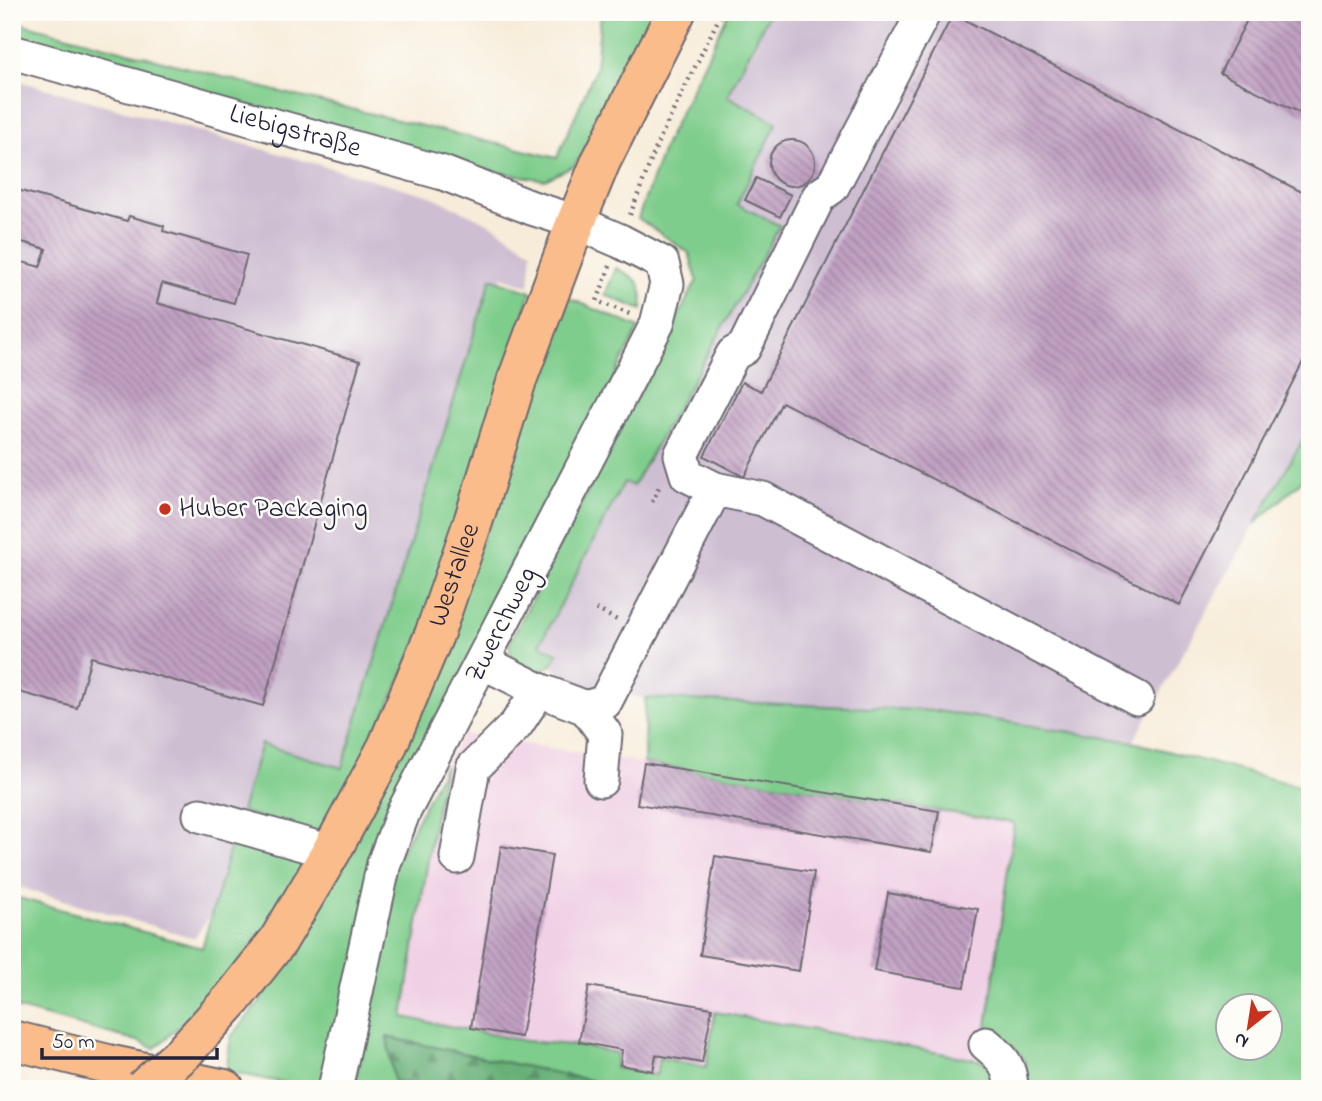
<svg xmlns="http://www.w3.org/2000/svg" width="1322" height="1101" viewBox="0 0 1322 1101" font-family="'Indie Flower',sans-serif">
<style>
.built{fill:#f0d0e5}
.industrial{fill:#cebed2}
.green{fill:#7fcd8c;stroke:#507864;stroke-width:2;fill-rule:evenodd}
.forest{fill:url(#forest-firs);stroke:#44695a;stroke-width:2}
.building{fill:url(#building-back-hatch)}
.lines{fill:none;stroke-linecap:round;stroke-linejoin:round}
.minor-casing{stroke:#6d6972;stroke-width:37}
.major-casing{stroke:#6d6972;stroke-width:42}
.highway-casing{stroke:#6d6972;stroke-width:42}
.path{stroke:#6d6972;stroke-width:4.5;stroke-dasharray:2 5;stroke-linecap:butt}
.minor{stroke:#fff;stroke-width:33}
.major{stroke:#fabc8b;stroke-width:38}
.highway{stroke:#fabc8b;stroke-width:38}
.major-bridge-casing{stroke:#6d6972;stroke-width:42;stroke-linecap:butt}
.major-bridge{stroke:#fabc8b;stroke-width:38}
.poi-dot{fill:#c8321e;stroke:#fdfcf7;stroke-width:2.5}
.labels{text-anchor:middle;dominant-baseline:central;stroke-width:5;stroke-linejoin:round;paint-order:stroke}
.street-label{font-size:28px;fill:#22223b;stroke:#fdfcf7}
.poi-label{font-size:28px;fill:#22223b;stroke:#fdfcf7;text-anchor:start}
</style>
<defs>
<pattern id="forest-firs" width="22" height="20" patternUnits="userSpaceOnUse" patternTransform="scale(1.75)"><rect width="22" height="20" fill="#67b078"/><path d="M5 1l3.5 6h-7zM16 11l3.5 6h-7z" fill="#548f64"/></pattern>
<pattern id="building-back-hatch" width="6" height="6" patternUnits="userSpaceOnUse" patternTransform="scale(1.75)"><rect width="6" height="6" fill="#c1a0c2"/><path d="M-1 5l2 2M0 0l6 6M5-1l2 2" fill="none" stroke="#9c829f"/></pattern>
</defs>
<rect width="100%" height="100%" fill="#fdfcf7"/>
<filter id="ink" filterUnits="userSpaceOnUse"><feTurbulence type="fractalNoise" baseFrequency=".0143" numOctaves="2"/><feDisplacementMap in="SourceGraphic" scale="14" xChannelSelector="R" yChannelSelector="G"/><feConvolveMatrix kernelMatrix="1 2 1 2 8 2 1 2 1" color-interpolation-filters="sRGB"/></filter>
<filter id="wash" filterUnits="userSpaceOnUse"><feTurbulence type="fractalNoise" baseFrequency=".00686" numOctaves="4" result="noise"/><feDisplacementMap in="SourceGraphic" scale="28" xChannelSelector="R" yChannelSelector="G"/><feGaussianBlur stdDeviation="1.57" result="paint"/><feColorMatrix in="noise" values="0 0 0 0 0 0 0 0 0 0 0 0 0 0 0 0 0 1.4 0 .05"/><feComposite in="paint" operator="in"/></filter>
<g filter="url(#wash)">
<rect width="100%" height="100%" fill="#f7ecd9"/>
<!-- built -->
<path class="built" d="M463 734 1015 823 983 1061 716 1012 706 1067 659 1059 656 1075 615 1068 617 1053 582 1046 525 1041 403 1017 434 822 445 765Z"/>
<!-- industrial -->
<path class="industrial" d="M770 12H1310V427L1133 742 937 711 645 698 580 689 551 666 557 654 540 644 624 482 634 486 779 226 737 204 727 96Z
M12 79 431 196 492 225 532 251 529 286 502 277 352 767 241 872 194 938 12 885Z"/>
<!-- green -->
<path class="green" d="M601 12H658L598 129 574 166 545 180 461 166 12 41V21L280 92 557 158 596 68Z
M729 12H770L727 96 777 123 737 204 780 226 633 486 624 482 540 644 558 654 551 666 535 672 512 659 509 644 697 280 689 253 638 218 665 144Z
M616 268C640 279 644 284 642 310L605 295Z
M491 278 531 292 423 630 334 825 310 833 241 811 261 744 342 768Z
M569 298 639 328 393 814 327 1089H313L226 1071 231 1037 259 1003 327 885 448 634Z
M1310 427V473L1255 524Z
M645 698 937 711 1133 742 1310 789V1089H1028C1031 1053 1013 1045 987 1028L1014 823 644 763ZM1228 1006H1270V1048H1228Z
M445 765 434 822 403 1017 525 1041 582 1046 617 1053 615 1068 656 1075 659 1058 706 1067 715 1012 983 1061 992 1072V1089H631L387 1037 394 1081 444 1089H355L363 1016 392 869Z
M234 834 303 854V876L214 995 154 1049 141 1042 12 1007V896L202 948Z"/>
<!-- forest -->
<path class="forest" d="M387 1037 631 1089H444L394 1081Z"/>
<g id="blocks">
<!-- building -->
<path class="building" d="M1251 12H1310V118L1220 73Z
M953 14 1310 196V348L1179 605 782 402 744 477 704 456 742 382 761 391Z
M769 163a23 23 0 1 1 46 0a23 23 0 1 1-46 0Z
M756 178 791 195 780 217 745 200Z
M14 189 127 221 129 216 164 226 163 231 247 255 234 303 162 283 157 303 360 361 263 706 91 657 77 708 12 690V259L40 267 46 249 12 239Z
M644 763 939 811 932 852 637 804Z
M501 846 552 855 521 1037 471 1028Z
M715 856 814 872 799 971 700 955Z
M888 893 978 909 964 987 874 971Z
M589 986 712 1008 702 1063 656 1055 653 1071 620 1065 622 1050 579 1042Z"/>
</g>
</g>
<g filter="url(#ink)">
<use href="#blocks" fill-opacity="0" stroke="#6d6972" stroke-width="2"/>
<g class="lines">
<defs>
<g id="minor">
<path d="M924 12 832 187 819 196 744 348 733 354 681 455 687 475 715 489 763 499 1137 698"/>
<path id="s1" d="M12 52 443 173 532 208 576 222 620 241 662 263 667 284 657 324 403 813 384 863 335 1089"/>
<path d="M483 662 539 690 586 708 605 734 601 780"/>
<path d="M586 708 605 702 715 489"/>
<path d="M200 815 331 852"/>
<path d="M457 857 473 768 516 725 539 690"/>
<path d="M986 1044C1002 1057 1011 1067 1011 1089"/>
</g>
<g id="major">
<path id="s2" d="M233 998 278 941 331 852 387 747 434 635 474 519 517 380 576 222 601 161 676 12"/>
</g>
<path id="highway" d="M12 1040 108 1064 225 1089"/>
</defs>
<!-- minor casing -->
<use href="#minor" class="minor-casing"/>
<!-- major casing -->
<use href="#major" class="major-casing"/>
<!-- highway casing -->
<use href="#highway" class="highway-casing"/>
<!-- path -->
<path class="path" d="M630 215 659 140 722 12
M610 266 597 301 632 315
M652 502 661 483
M596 609 617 620"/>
<!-- minor -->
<use href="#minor" class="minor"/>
<!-- major -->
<use href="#major" class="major"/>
<!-- highway -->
<use href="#highway" class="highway"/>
<defs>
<path id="major-bridge" d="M143 1089 183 1053 233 998"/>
</defs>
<!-- major-bridge casing -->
<use href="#major-bridge" class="major-bridge-casing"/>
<!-- major-bridge -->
<use href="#major-bridge" class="major-bridge"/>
</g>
</g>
<!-- markers -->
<circle class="poi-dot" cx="165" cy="509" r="7"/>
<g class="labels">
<!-- street labels -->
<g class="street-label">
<text stroke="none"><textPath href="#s1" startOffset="294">Liebigstraße</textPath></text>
<text stroke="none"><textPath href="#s2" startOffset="480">Westallee</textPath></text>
<text transform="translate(502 625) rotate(-63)">Zwerchweg</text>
</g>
<!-- poi labels -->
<g class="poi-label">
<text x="179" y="509">Huber Packaging</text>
</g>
</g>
<!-- margin -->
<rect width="1322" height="1101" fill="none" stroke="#fdfcf7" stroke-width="42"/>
<!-- north arrow -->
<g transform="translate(1249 1027) rotate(210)"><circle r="33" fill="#fdfcf7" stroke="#a5a5ac" stroke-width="2"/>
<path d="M0-5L12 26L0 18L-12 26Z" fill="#c8321e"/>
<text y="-10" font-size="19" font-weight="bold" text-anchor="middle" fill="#22223b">N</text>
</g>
<!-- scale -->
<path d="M42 1048v10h175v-10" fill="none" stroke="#22223b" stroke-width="3.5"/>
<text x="52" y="1048" font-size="21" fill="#22223b" stroke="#fdfcf7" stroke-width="5" paint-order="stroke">50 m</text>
</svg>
